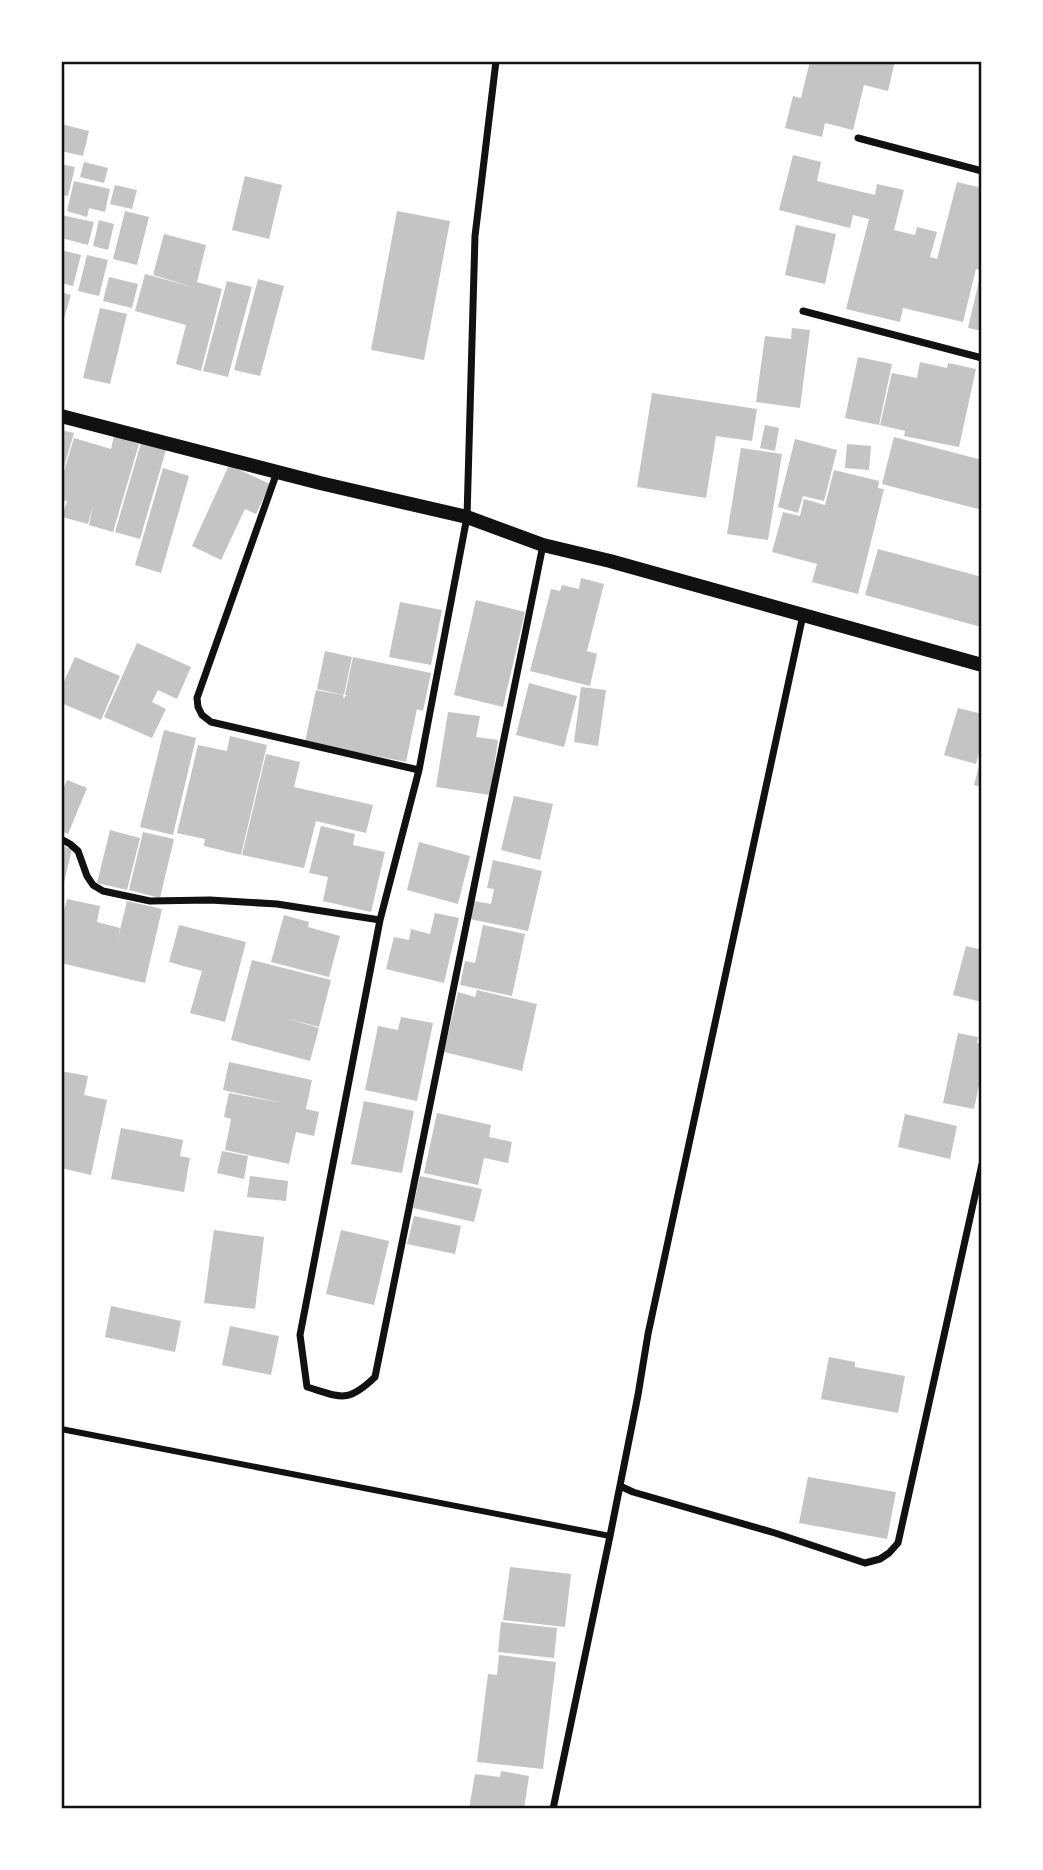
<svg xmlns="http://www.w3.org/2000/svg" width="1043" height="1870" viewBox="0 0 1043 1870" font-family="Quicksand,sans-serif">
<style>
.building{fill:#c4c4c4}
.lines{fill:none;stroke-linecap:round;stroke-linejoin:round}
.pedestrian{stroke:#111;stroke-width:6}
.minor{stroke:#111;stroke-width:7}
.secondary{stroke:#111;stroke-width:14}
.neatline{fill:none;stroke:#111;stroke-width:2.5}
</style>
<rect width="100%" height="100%" fill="#fff"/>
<!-- building -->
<path class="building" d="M810 61H895L888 91 864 85 853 130 825 123 822 137 785 128 793 96 801 98Z
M61 124 89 131 83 156 61 151Z
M793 155 821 162 817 181 875 195 877 184 904 190 894 230 915 235 917 227 937 232 930 257 937 259 957 182 982 188V271L976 269 963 322 903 308 900 322 846 309 869 219 853 215 850 228 779 210Z
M84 162 108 168 104 183 80 177Z
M61 164 75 167 68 196 61 195Z
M245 176 282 185 269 239 232 230Z
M74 181 110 189 105 212 89 208 87 217 67 211Z
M115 185 137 190 132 209 110 204Z
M125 211 149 217 137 265 113 259Z
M397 211 450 221 424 360 371 350Z
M61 215 94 222 88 245 61 238Z
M99 220 114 224 108 250 93 246Z
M796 225 836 234 825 284 785 275Z
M164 234 206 245 197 282 222 289 201 371 176 364 186 325 135 311 145 274 196 288 153 275Z
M61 250 81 255 73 286 61 283Z
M87 255 108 260 99 296 78 291Z
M981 272H982V331L968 328Z
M109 277 138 284 132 308 103 301Z
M258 279 284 286 260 376 234 370Z
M227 281 252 287 228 377 203 371Z
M61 292 71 295 62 325 61 324Z
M100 308 127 314 110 384 83 378Z
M792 328 810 330 800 408 756 402 765 336 791 339Z
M858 357 892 364 879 425 845 418Z
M920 362 947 368 948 363 976 369 959 447 904 436 905 431 880 425 892 373 917 378Z
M652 393 757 409 752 441 716 436 706 498 637 487Z
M765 425 779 428 775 451 760 448Z
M61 430 74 433 62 474H61Z
M114 436 139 444 113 532 89 525 93 505 88 524 62 517 67 501 61 500V481L74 438 111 449Z
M894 437 982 460V510L882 484Z
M795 439 837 450 824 501 803 496 798 513 778 507Z
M141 443 166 450 140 539 115 532Z
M847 444 871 446 869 470 845 468Z
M741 448 782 454 768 540 727 534Z
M229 465 270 484 256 514 245 509 221 560 192 546Z
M163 468 189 476 161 573 135 565Z
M834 470 879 481 878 488 884 489 858 594 812 582 817 564 772 552 783 512 800 516 804 499 825 505Z
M878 549 982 577 981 627 865 595Z
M581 578 604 584 587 651 597 654 590 686 530 671 551 589 560 591 562 585 579 589Z
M476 600 525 612 503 707 454 695Z
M400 602 442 610 431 665 389 657Z
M137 643 191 667 177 699 158 690 152 702 166 709 152 738 104 717Z
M325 651 352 657 344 695 317 689Z
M75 657 120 676 101 720 61 703V688Z
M353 657 431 673 423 711 417 709 406 762 305 742 316 690 343 695 344 699 345 696H347L345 695Z
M529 683 577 696 564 747 516 735Z
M581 687 606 690 598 746 574 742Z
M958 708 982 714V742L976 764 944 755Z
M448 712 480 716 476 737 498 740 490 795 436 787Z
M164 730 196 738 173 835 140 827Z
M230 736 267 745 241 855 204 846 205 839 177 833 198 745 227 751Z
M266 754 300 762 294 787 373 805 366 833 316 821 304 868 242 855Z
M981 758H982V787L974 785Z
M67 780 87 788 68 834 61 831V794Z
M514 796 553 804 540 860 501 850Z
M321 826 355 834 353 845 385 852 371 912 323 901 328 877 309 873Z
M110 830 140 838 127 890 97 883Z
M143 832 174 839 160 898 129 890Z
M419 842 470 856 458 904 407 890Z
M61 846 72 849 62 891H61Z
M493 860 542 871 528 931 470 919 474 901 491 904 494 889 487 888Z
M67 899 100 906 97 922 120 928 117 942 127 901 162 909 145 983 61 963V922Z
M435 913 459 918 444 983 386 969 394 937 409 940 411 929 430 934Z
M284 915 309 922 308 927 340 936 329 977 271 962Z
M179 925 246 942 225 1022 190 1013 202 971 169 962Z
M483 925 525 934 512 996 460 985 465 961 475 963Z
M966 946 982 950V1002L953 995Z
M252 960 331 980 319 1027 285 1018 319 1028 310 1061 231 1040Z
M477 990 537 1004 522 1071 444 1052 458 992 475 997Z
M401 1017 433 1023 417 1101 365 1090 378 1026 398 1030Z
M958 1033 978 1037 977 1043 982 1044V1071L974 1109 943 1103Z
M229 1062 312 1080 306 1109 319 1112 314 1136 296 1132 289 1164 225 1150 231 1119 224 1117 229 1093 283 1103 223 1090Z
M61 1071 88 1076 84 1095 107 1100 91 1175 61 1168Z
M364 1101 414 1111 402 1173 351 1164Z
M437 1113 491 1125 489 1137 512 1142 508 1163 484 1158 478 1185 424 1173Z
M905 1114 957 1126 950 1159 898 1147Z
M121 1128 183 1140 180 1156 190 1158 184 1192 111 1179Z
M222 1151 248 1156 244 1179 217 1173Z
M250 1176 288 1181 286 1201 247 1197Z
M420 1176 482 1189 474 1222 413 1208Z
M414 1216 461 1226 455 1254 407 1244Z
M214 1230 264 1237 255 1309 204 1303Z
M341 1230 389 1241 374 1305 326 1294Z
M111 1306 181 1321 175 1352 105 1337Z
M230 1326 279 1336 271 1375 222 1365Z
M829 1357 855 1362V1367L905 1376 898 1413 821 1399Z
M808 1477 896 1492 887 1539 799 1523Z
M510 1567 571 1574 565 1627 503 1620Z
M501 1622 557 1628 554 1658 498 1652Z
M499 1655 556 1662 543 1769 477 1762 488 1674 497 1675Z
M501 1771 529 1776 524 1809H469L475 1774 500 1777Z"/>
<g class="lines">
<!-- pedestrian -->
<path class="pedestrian" d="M61 1429 610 1536"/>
<!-- minor -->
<path class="minor" d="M496 61 475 236 467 517 419 770 380 920 300 1335 307 1387C341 1397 347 1404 375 1377L543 545
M858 138 982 171
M803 311 982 358
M277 472 197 698 198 707 202 715 211 722 419 770
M61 839 70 844 78 851 87 876 93 885 103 891 150 901 210 900 277 904 380 920
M620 1486 633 1492 775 1533 865 1563 880 1559 889 1553 898 1543 982 1164
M553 1809 610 1536 638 1395 648 1334 803 615"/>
<!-- secondary -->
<path class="secondary" d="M61 416 320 483 467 517 543 545 610 561 982 665"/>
</g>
<!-- border -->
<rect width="1043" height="1870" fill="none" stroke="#ffffff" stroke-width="126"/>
<rect x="63" y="63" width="917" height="1744" class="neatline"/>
</svg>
